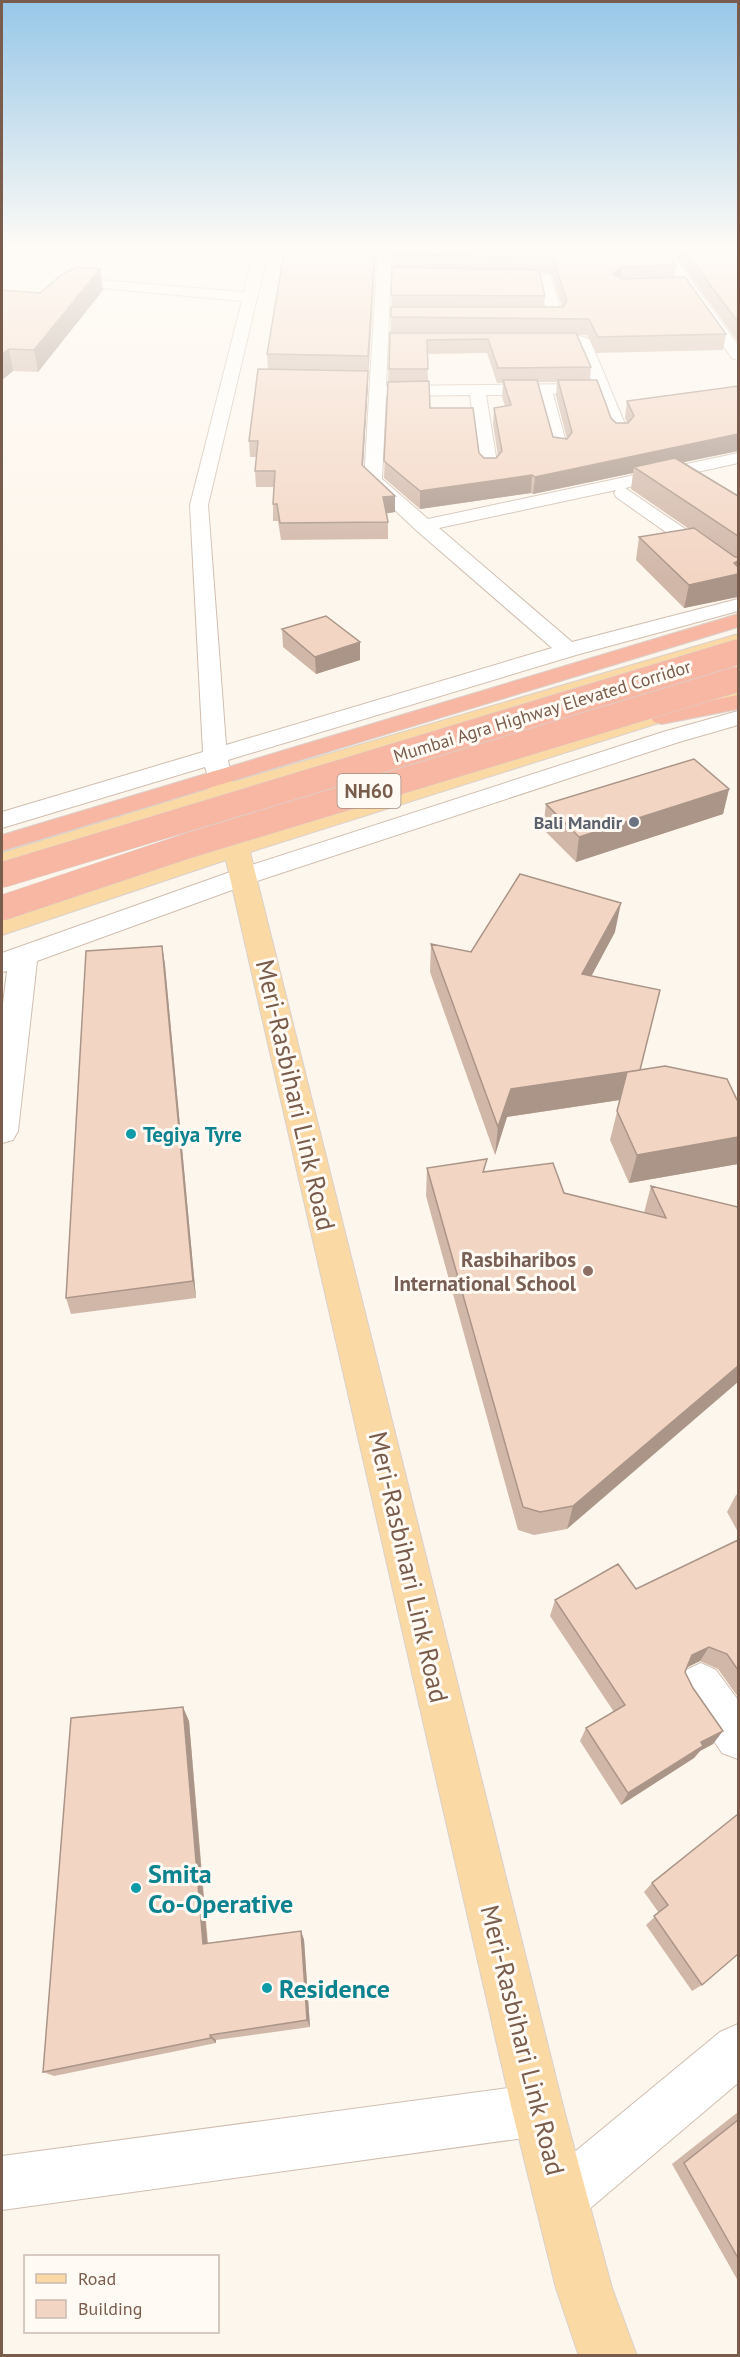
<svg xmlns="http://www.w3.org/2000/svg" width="740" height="2357" viewBox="0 0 740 2357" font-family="'PT Sans',sans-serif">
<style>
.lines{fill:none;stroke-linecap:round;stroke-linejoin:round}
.minor-casing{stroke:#d1beb0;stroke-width:2}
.major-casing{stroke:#dad1cd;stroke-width:2}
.highway-casing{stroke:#dad1cd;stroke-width:2}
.minor{fill:#fff;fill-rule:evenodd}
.major{fill:#fbd9a5;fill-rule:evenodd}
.highway{fill:#f7b7a3;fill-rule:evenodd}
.highway-bridge-casing{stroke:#dad1cd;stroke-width:26;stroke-linecap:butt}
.highway-bridge{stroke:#f7b7a3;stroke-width:25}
.wall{fill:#d1b7a8;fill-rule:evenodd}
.shaded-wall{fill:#aa9588}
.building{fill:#f3d5c3;stroke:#aa9588;stroke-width:1.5}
.worship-dot{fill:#6b7280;stroke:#fffaf3;stroke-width:2}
.culture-dot{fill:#0f9aa8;stroke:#fffaf3;stroke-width:2}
.education-dot{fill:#8d6e63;stroke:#fffaf3;stroke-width:2}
.labels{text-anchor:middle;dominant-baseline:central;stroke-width:6;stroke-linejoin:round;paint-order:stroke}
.far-street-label{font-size:18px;fill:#7a5c4d;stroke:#fffaf3}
.far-worship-label{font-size:18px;font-weight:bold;fill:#5b616d;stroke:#fffaf3;text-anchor:end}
.shield{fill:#fffaf3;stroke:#a28b7f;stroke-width:1.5}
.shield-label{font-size:20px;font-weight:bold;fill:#7a5c4d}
.culture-label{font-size:21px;font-weight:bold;fill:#0d838f;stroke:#fffaf3;text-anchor:start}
.education-label{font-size:21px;font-weight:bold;fill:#785e54;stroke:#fffaf3;text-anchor:end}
.near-street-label{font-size:26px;fill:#7a5c4d;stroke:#fffaf3}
.near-culture-label{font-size:26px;font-weight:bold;fill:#0d838f;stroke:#fffaf3;text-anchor:start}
</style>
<rect width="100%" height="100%" fill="#fdf6ec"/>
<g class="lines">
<defs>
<path id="minor" d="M255 247H269L208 505 226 745 552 648 416 530 364 481 378 247H392L386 386 593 384 576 345H536L528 340C535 333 583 333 590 340L629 434 626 438H614L597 394H553L568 450 565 454H553L537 395H486L498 469 495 473H483L480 469 470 395 386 396 382 479 428 519 738 453V463L625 488 738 565V580L731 578 616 497 614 493 616 490 439 528 572 642 738 599V611L576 655 228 760 231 777 228 782 219 784 210 782 205 767 2 828V812L203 752 190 505 242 301 79 286 60 295 53 291 77 278 244 292Z
M654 247H667L738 345V360L732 358Z
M495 273 550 275 563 317 556 321 517 320 515 317 517 314 547 313 539 282 490 280 488 277Z
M738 711V725L679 742 254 882 37 961 18 1131 13 1140 2 1143V1012L7 971 2 972V953L236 870 663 732Z
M701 1663 716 1670 738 1700V1759L722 1753 686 1700 679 1685 686 1670Z
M738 2024V2083L581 2216 562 2224 543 2216 535 2197 543 2178 720 2032Z
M538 2084 557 2091 564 2110 557 2129 538 2136 2 2210V2156Z"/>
<path id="major" d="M738 634V647L236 797 246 837 738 684V698L250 852 564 2110 612 2288 637 2356H579L556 2288 512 2110 226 860 2 935V917L222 844 213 804 2 870V853L209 789 207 777 210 772 219 770 228 772 233 782Z"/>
<path id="highway" d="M738 614V627L2 851V835Z
M738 695V709L662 724 654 722 650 717 654 712Z"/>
</defs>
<!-- minor casing -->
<use href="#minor" class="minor-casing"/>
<!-- major casing -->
<use href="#major" class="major-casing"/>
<!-- highway casing -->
<use href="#highway" class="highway-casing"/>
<!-- minor -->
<use href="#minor" class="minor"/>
<!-- major -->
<use href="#major" class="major"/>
<!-- highway -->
<use href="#highway" class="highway"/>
<defs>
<path id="highway-bridge" d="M2 875 738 652
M2 908 190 845 738 679"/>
</defs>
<!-- highway-bridge casing -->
<use href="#highway-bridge" class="highway-bridge-casing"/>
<!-- highway-bridge -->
<use href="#highway-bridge" class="highway-bridge"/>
</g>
<!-- wall -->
<path class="wall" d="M277 247H376L363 466 395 512 387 513 388 522V539L281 540 278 521H273V504L274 487H256L255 471 257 457H250L249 441 268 370 267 354 283 257H280V249H277Z
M394 247H664L676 265 674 278 726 334 723 350 596 353 587 335H577L591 367 590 380 611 418 616 423H627L625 418 627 401 738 386V451L683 462 738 496V597L684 608 636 560 639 537 689 529 631 489 633 473 533 494 531 493 420 509 384 478ZM539 273H551L562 307H544L545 296ZM487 353 497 383H503L502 397 505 406 494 408 493 424 498 456 496 458H484L430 408 428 381 427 354ZM537 382H557L556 396 567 439 553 437Z
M669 247H738V342Z
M2 290 40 293 103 290 38 372 13 371 2 380Z
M282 629 360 660 316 674 283 647Z
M729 789 723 814 576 862 543 829 546 804Z
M615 932 591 976 640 1070 738 1102V1164L629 1183 610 1140 620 1100 507 1117 495 1155 430 972 431 944 471 952Z
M162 946 165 965 196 1298 71 1314 66 1298Z
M427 1168 486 1172 564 1193 644 1213 651 1186 738 1207 567 1529 534 1535 518 1530 426 1196Z
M738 1494V1532L727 1512 736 1495Z
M738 1540V1697L718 1669 700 1661 687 1667 685 1672 713 1744 700 1751 694 1758 621 1805 580 1741 586 1728 614 1712 550 1616 555 1600 636 1589Z
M189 1721 208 1943 301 1931 304 1940 310 2027 216 2040V2043L54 2076 43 2072Z
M738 1814 702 1985 692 1991 646 1925 659 1913 644 1892 652 1883Z
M738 2112V2281L672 2164Z"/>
<!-- shaded-wall -->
<path class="shaded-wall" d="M375 247H376L368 372V356Z
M622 267 620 282 613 274Z
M100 269 103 290 38 372 34 350Z
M9 349 13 371 2 380V354Z
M368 371V386L362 481V465Z
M738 434V451L641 471 634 467 633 473 533 494 535 477Z
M532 475 531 493 420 509V491Z
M395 496V512L383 514V497Z
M738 561V592L737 597 684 608 689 585 734 563Z
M360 642V660L316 674 315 657Z
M729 789 723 814 576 862 579 837Z
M621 903 615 932 577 1003 582 974Z
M162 946 165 965 196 1298 193 1281Z
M640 1070 633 1098 507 1117 495 1155 498 1127 511 1089Z
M738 1137V1164L629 1183 637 1155Z
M738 1366V1382L567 1529 573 1506Z
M709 1647 700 1661 684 1669 692 1655Z
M183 1707 189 1721 208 1952 203 1944Z
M723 1731 713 1744 700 1751 694 1758 621 1805 628 1793 701 1742Z
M301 1931 304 1940 310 2027 307 2020Z
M210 2035 216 2040V2043L211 2038Z"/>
<!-- building -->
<path class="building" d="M285 247H375L368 356 267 354Z
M394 247H593L595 249 664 247 676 265 622 267 613 274 622 279 685 277 726 334 598 337 589 319 391 317V307H563L567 301 553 258 394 254Z
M682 247H738V322Z
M76 267 100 269 34 350 9 349 2 354V290L40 293 61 275Z
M392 267 539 270 545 296 391 295Z
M390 333H576L591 367 498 368 488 339 427 340 428 369H389Z
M258 369 368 371 362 465 395 496 383 497 388 522 280 523 277 504H273L275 471H255L258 441H249Z
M503 380H537L553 437 567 439 572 432 558 380H597L611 418 616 423H628L634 416 627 401 738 386V434L535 477 532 475 420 491 384 461 388 382 429 381 430 408H473L479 453 484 458H496L502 451 494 408 511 405Z
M675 458 738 496V536L634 467Z
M694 528 735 557H738V561L734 563 738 567V574L689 585 639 537Z
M326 616 360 642 315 657 282 629Z
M694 759 729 789 579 837 546 804Z
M520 874 621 903 582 974 660 990 640 1070 511 1089 498 1127 431 944 471 952Z
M162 946 193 1281 66 1298 86 951Z
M665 1066 727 1079 738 1102V1137L637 1155 617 1111 627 1072Z
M487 1159 483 1172 553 1163 564 1193 666 1218 651 1186 738 1207V1366L573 1506 540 1512 523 1507 427 1168Z
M738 1540V1670L727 1654 709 1647 692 1655 685 1672 693 1688 723 1731 701 1742 703 1746 628 1793 586 1728 625 1705 555 1600 618 1564 636 1589Z
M183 1707 203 1944 301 1931 307 2020 210 2035 211 2038 43 2072 71 1718Z
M738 1814V1954L702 1985 654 1916 668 1905 652 1883Z
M738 2120V2258L684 2163Z"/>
<!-- sky -->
<linearGradient id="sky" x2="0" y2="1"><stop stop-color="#97c7e8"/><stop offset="0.43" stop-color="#fefbf6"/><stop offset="1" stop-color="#fefbf6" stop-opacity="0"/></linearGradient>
<rect width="740" height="577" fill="url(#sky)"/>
<!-- markers -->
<circle class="worship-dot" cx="634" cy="822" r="6"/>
<g class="culture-dot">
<circle cx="131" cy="1134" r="6"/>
<circle cx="136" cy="1888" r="6"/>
<circle cx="267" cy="1988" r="6"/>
</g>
<circle class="education-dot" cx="588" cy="1271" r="6"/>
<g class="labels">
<!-- far-street labels -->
<g class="far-street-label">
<text transform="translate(542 711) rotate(-17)">Mumbai Agra Highway Elevated Corridor</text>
</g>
<!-- far-worship labels -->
<g class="far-worship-label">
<text x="622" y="822">Bali Mandir</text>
</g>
<!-- shield labels -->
<rect class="shield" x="337.5" y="774" width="63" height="34" rx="4.5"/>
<g class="shield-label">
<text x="369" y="791">NH60</text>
</g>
<!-- culture labels -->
<g class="culture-label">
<text x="143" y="1134">Tegiya Tyre</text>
</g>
<!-- education labels -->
<g class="education-label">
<text x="576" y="1259">Rasbiharibos<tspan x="576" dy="24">International School</tspan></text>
</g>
<!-- near-street labels -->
<g class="near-street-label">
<text transform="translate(296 1095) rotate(77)">Meri-Rasbihari Link Road</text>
<text transform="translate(409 1567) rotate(77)">Meri-Rasbihari Link Road</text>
<text transform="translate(523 2040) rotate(76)">Meri-Rasbihari Link Road</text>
</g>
<!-- near-culture labels -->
<g class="near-culture-label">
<text x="148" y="1873">Smita<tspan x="148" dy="30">Co-Operative</tspan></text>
<text x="279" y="1988">Residence</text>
</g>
</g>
<!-- border -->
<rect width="740" height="2357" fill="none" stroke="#7a5c4d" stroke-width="6"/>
<!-- legend -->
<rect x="24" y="2255" width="195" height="78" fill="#fffaf3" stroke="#cabbb1" stroke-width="1.5"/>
<rect x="36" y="2274" width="30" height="9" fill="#fbd9a5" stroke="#cabbb1" stroke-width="1.5"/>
<text x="78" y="2285" font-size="18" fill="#7a5c4d">Road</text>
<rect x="36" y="2300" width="30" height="18" fill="#f3d5c3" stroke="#cabbb1" stroke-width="1.5"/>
<text x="78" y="2315" font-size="18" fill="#7a5c4d">Building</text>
</svg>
